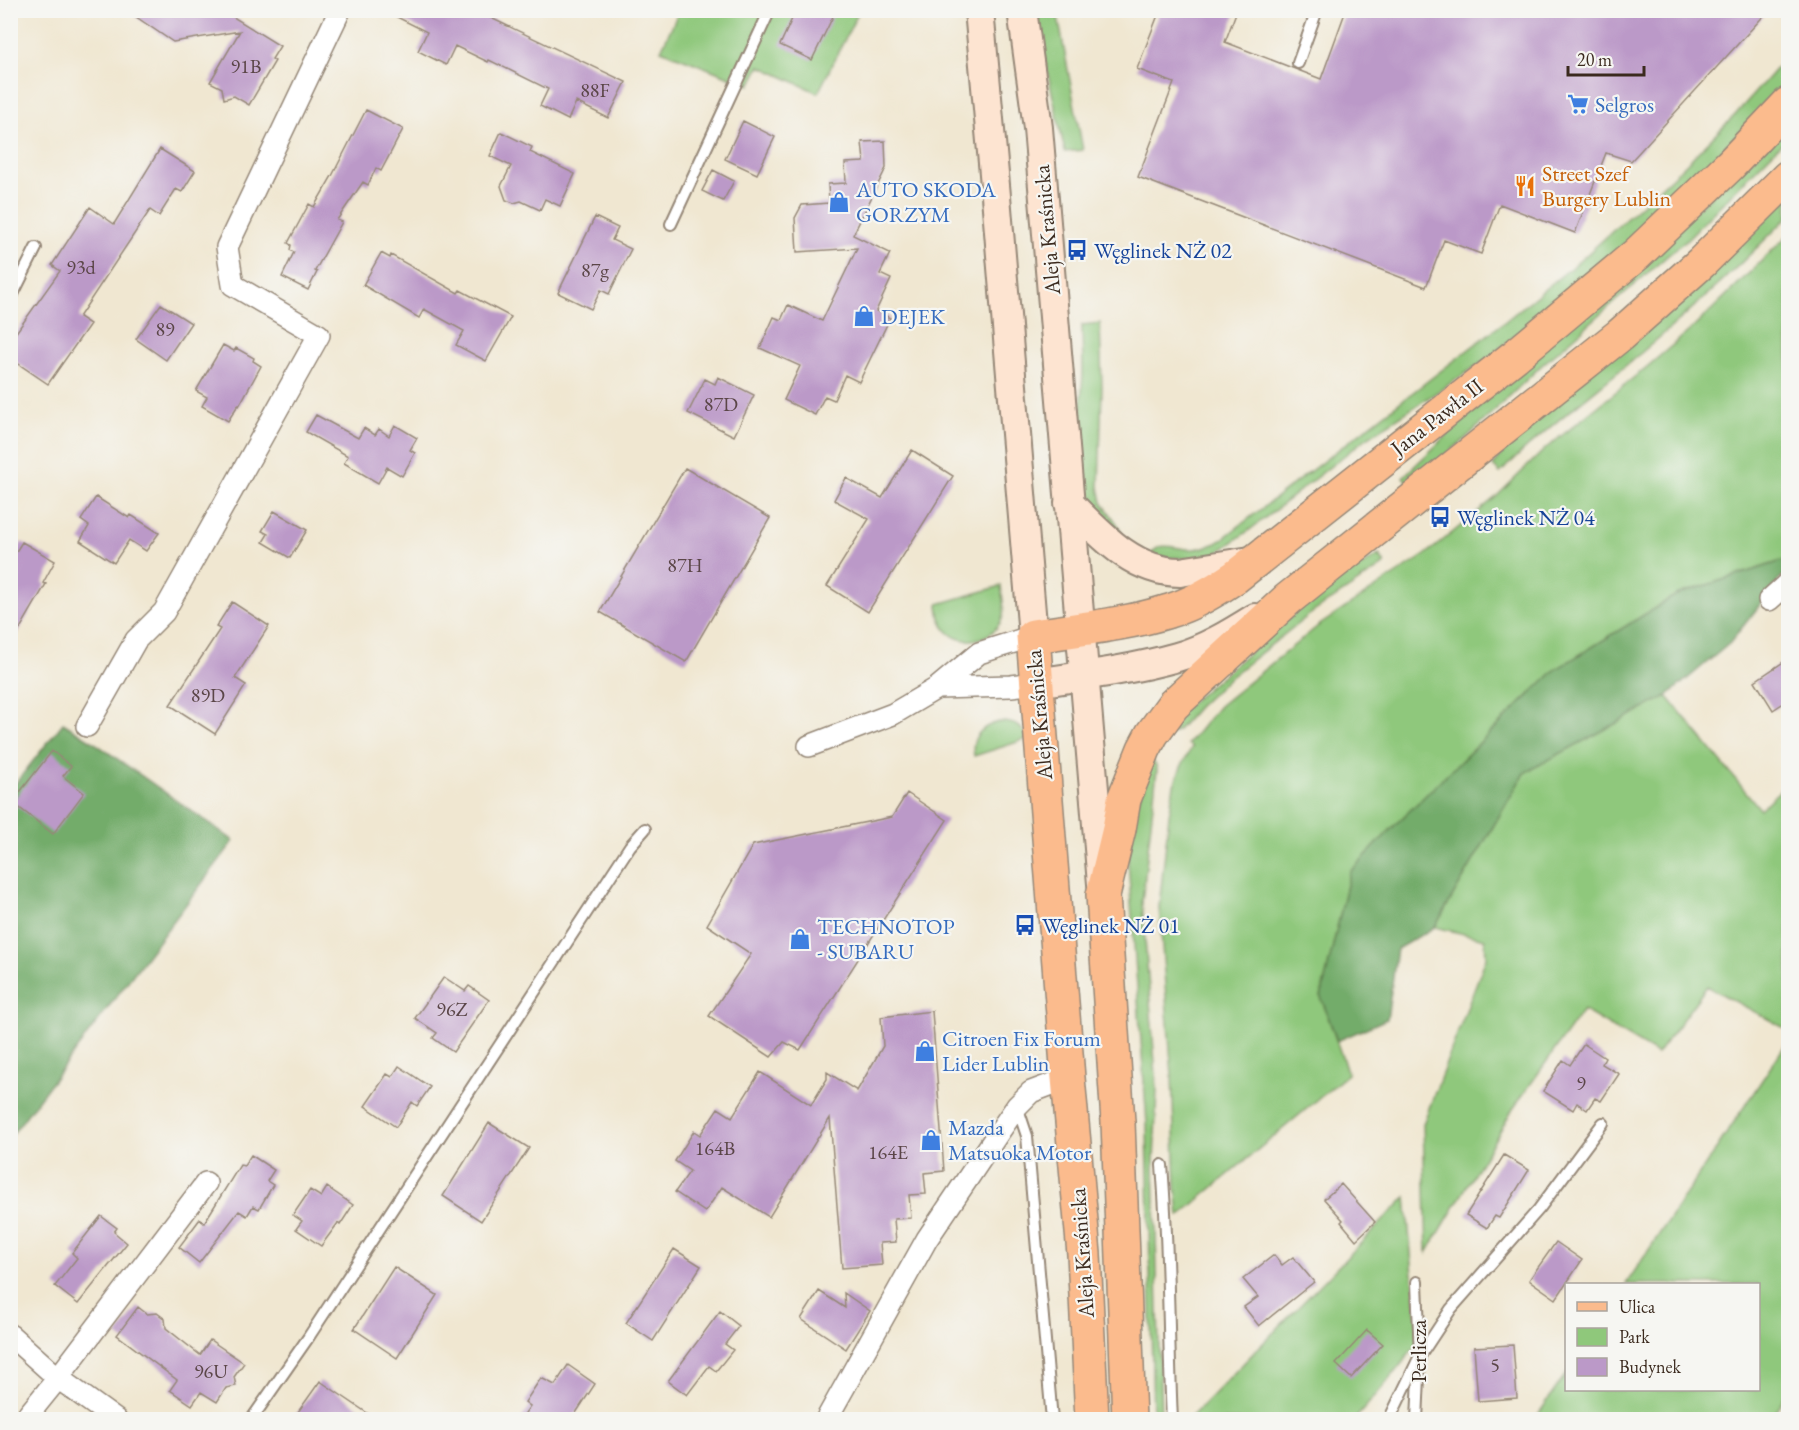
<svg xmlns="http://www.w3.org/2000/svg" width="1799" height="1430" viewBox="0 0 1799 1430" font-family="'EB Garamond',serif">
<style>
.green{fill:#8fc87b;stroke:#65794c;stroke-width:1.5}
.forest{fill:#73ac6b;stroke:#576b44;stroke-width:1.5}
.building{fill:#bb99c8}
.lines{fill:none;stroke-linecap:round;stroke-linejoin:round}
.lane-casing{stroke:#968878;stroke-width:14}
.street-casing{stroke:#968878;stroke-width:24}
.secondary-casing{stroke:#968878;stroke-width:32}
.primary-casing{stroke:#968878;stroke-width:36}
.lane{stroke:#fff;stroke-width:10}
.street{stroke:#fff;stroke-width:21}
.secondary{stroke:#fde4d1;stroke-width:28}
.primary{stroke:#fbbb8d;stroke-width:33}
.labels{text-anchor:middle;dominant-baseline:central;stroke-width:4.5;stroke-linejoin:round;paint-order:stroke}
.number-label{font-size:20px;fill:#5b4648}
.shop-label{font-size:22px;fill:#366cbe;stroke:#f6f6f2;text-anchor:start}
.food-label{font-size:22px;fill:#c56008;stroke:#f6f6f2;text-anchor:start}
.street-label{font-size:22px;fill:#3b2a1e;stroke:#f6f6f2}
.transit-label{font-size:22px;fill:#164399;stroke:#f6f6f2;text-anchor:start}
</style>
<rect width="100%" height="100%" fill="#f6f6f2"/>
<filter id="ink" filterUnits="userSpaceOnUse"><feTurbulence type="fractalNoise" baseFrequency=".0167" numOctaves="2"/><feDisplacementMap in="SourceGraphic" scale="12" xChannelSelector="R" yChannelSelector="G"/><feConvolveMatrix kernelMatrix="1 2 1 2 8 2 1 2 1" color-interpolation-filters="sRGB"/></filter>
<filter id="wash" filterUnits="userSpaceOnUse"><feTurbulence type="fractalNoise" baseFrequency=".008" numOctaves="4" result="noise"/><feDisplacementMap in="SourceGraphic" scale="24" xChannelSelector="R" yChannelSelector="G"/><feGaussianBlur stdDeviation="1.35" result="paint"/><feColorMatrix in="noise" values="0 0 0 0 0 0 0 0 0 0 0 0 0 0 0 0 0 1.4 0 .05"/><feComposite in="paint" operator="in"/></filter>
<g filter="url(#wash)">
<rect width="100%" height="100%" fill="#f0e7d1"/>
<!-- green -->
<path class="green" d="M679 11H859L818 93 760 66 750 85 661 50Z
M1036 11H1057L1083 150 1065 152 1044 56Z
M1788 55V83L1652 221 1483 362 1364 440 1251 529 1214 555 1202 559 1149 557C1160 538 1175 550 1193 549 1202 549 1209 546 1217 543L1503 323 1583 258 1685 165 1736 114Z
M1788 127V137L1688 238 1542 365 1466 438 1410 484 1403 477 1501 384Z
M1788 198V217C1745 260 1701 302 1654 342 1603 386 1548 425 1500 473L1493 466 1510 443Z
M1788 235V559L1676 595 1555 670 1397 823 1350 872 1321 997 1348 1074 1179 1216 1176 1187 1172 1076 1159 907 1169 815 1174 785 1181 767 1192 747 1188 744 1219 706 1318 626 1425 555 1496 497 1545 449 1648 366 1695 326Z
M1100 323 1102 387 1099 487 1102 502 1118 525 1122 535C1114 528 1105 521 1098 513 1072 479 1081 412 1083 372 1083 356 1082 341 1082 325Z
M1379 555 1385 564 1309 615 1229 678 1198 707 1178 730 1172 733 1176 715 1325 588Z
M1001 586C1002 596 1006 610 1002 619 993 640 963 648 947 631 940 623 939 614 938 604Z
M1667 696 1760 809 1788 783V1030L1707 986 1657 1054 1583 1010 1513 1109 1427 1253 1423 1124 1486 958 1485 939 1435 927 1524 773Z
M999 722C1013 722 1023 725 1027 739L974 756C970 737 982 726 999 722Z
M1152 760 1156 765 1157 770 1142 902 1157 1088 1154 1162 1161 1420 1153 1419 1147 1124 1127 848 1129 828Z
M1788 1041V1391L1770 1419H1535L1566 1374V1390H1758V1284H1626Z
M1406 1197 1419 1342 1383 1387 1355 1419 1188 1420Z"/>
<!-- forest -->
<path class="forest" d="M1788 559V569L1730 643 1667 696 1524 773 1435 927 1397 949 1387 1019 1337 1041 1321 997 1350 872 1397 823 1555 670 1676 595Z
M63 723 92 741 234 841 11 1136V789Z"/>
<g id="blocks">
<!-- building -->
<path class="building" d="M126 10H222L280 46 272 59 275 61 249 105 234 96 224 99 222 88 210 82 240 31 173 42Z
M383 10H474L626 82 608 118 576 102 568 120 540 106 548 89 489 60 488 62 455 46 446 65 418 51 427 32Z
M796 10H836L812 60 780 45Z
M1160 10H1237L1225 42 1321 79 1346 10H1769L1631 161 1606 153 1575 233 1500 204 1481 254 1444 240 1426 287 1138 177 1174 83 1137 69Z
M366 110 403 129 381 171 376 168 368 185 363 182 337 220 342 222 315 271 317 272 308 290 282 277 294 252 290 250 291 245 288 243 309 204 314 207 332 176Z
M743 121 775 137 757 174 725 159Z
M501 132 532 147 530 152 575 174 560 206 545 199 540 210 521 201 514 203 506 200 501 186 511 166 490 156Z
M885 141 886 168 853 235 890 253 880 274 891 279 876 311 890 318 859 382 845 375 834 400 825 396 815 415 784 400 800 366 760 348 774 317 781 320 788 305 822 321 857 248 797 252 795 218 802 205 829 203 828 184 846 183 845 163 864 162 862 142Z
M160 149 195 171 182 192 176 189 159 216 150 210 79 317 90 324 48 384 10 358V341L60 271 52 265 90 207 114 224Z
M713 170 734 181 723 201 702 191Z
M595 217 618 228 612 240 631 249 609 294 601 290 591 309 558 293Z
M381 253 390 258 391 255 458 293 460 290 511 317 486 361 456 345 464 331 424 309 419 318 363 285Z
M161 304 191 323 166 360 136 339Z
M223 345 234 351 236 348 254 358 253 361 261 366 239 406 238 405 228 421 202 406 207 397 196 391Z
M718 377 754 395 734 436 688 413 705 379 715 384Z
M316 415 358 438 364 428 375 435 379 429 389 436 395 425 417 438 410 450 415 453 402 476 387 467 378 483 344 463 348 456 306 432Z
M912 450 953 476 868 612 827 586 869 519 834 500 846 478 882 498Z
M685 468 770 518 686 662 600 612Z
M96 497 129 518 131 515 159 533 146 551 129 540 114 563 80 541 89 526 81 520Z
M274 511 307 530 290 558 263 542 268 534 262 531Z
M22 542 55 561 43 583 46 584 10 646V561Z
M232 602 269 626 235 678 246 685 215 734 170 705 220 629 216 627Z
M1788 659V700L1773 710 1755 681Z
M52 751 71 766 63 776 84 793 53 834 12 802Z
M907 793 947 820 800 1050 784 1042 771 1057 709 1016 751 954 707 925 753 845 892 817Z
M444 977 465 991 469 986 489 1000 453 1052 433 1038 437 1033 415 1018Z
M932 1011 944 1171 924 1173 926 1194 909 1195 911 1218 894 1219 896 1242 880 1243 882 1265 842 1268 830 1118 769 1217 722 1187 705 1212 675 1192 690 1171 675 1161 694 1131 700 1135 718 1108 732 1117 760 1072 811 1105 827 1079V1072L857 1091 883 1046 881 1017Z
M1584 1044 1605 1058 1602 1064 1619 1074 1601 1101 1595 1098 1587 1110 1577 1103 1573 1110 1543 1091 1563 1060 1570 1065Z
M399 1066 430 1087 417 1106 412 1102 396 1127 365 1106 387 1074 392 1077Z
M489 1123 529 1148 481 1221 443 1196Z
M251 1155 274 1170 267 1181 273 1185 259 1209 253 1206 247 1216 239 1211 199 1263 179 1247 200 1219 204 1223 240 1165 244 1166Z
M1504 1155 1529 1170 1499 1218 1495 1216 1487 1228 1466 1215Z
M1341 1184 1375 1222 1356 1240 1341 1222 1343 1220 1324 1199Z
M327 1187 353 1205 340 1225 338 1223 321 1246 296 1229 302 1221 293 1215 310 1190 321 1197Z
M101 1216 117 1228 114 1232 127 1243 78 1304 55 1286 77 1258 72 1253Z
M1556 1242 1582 1260 1556 1299 1529 1280Z
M674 1249 701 1266 653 1341 626 1323Z
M1274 1255 1282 1265 1293 1257 1314 1282 1259 1326 1244 1307 1258 1297 1243 1279Z
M394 1267 437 1295 397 1358 354 1329Z
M819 1291 845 1308 844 1293 870 1311 846 1349 801 1319Z
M138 1307 147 1314 157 1313 165 1319 166 1328 200 1355 210 1340 244 1363 234 1377 236 1386 226 1388 217 1402 201 1392 192 1405 170 1390 177 1380 117 1335Z
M720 1311 739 1326 725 1344 733 1350 716 1371 709 1366 687 1395 668 1381Z
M1367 1330 1383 1344 1351 1378 1336 1364Z
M1513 1345 1517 1398 1478 1401 1474 1347Z
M568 1365 595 1384 572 1419H521L530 1406 525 1402 541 1378 555 1385Z
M320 1381 376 1419H293Z"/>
</g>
</g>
<g filter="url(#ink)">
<use href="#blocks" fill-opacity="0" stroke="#968878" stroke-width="1.5"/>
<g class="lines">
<defs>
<path id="lane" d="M1298 63 1317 10
M671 224 770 10
M10 300 36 248
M1017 1106 1027 1136 1052 1420
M1162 1165C1169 1250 1168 1335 1172 1420
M1417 1282 1420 1356 1417 1420
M251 1420 308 1338 630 846 645 829
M1389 1420 1420 1356 1451 1309 1539 1209 1603 1123"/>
<path id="street" d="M1769 600 1788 583
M937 688 1011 686 1036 683
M87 726 136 640 164 612 319 335 233 285 227 247 340 10
M809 746 893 714 937 688 979 653 1033 636
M10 1335 58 1378 116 1420
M24 1420 58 1378 206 1183
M826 1420 927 1239 999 1132 1017 1106 1031 1092 1068 1078"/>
<path id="secondary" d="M979 10 996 196 1033 636
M1022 10 1038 128 1102 884
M1069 503C1100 534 1133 572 1180 572L1257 560
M1036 683C1083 676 1131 670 1177 657 1205 649 1231 633 1255 618"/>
<path id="primary" d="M1092 1420 1084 1254 1068 1078 1033 636C1078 629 1125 625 1169 611 1193 604 1214 591 1235 577L1515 356 1637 254 1730 165 1788 104
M1129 1420 1118 1122 1103 895 1119 829 1124 799 1144 749 1152 734 1173 705 1288 599 1620 335 1701 263 1788 177"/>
</defs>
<!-- lane casing -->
<use href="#lane" class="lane-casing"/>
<!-- street casing -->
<use href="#street" class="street-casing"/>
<!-- secondary casing -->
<use href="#secondary" class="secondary-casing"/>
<!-- primary casing -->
<use href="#primary" class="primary-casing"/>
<!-- lane -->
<use href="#lane" class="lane"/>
<!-- street -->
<use href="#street" class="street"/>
<!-- secondary -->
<use href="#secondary" class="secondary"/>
<!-- primary -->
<use href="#primary" class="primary"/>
</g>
</g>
<!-- icons -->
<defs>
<symbol id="supermarket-bare" viewBox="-9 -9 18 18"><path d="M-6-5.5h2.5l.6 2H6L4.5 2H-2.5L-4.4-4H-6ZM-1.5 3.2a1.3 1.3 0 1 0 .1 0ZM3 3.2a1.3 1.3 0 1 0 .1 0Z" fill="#3f7fe0" stroke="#f6f6f2" stroke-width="2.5" paint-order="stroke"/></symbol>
<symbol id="restaurant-bare" viewBox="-9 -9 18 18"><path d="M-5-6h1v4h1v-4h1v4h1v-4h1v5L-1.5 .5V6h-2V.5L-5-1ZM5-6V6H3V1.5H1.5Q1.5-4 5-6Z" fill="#e8710a" stroke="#f6f6f2" stroke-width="2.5" paint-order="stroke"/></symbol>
<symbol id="shop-bare" viewBox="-9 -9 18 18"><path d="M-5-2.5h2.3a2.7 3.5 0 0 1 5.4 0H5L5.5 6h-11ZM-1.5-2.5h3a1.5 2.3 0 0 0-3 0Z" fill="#3f7fe0" stroke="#f6f6f2" stroke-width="2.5" paint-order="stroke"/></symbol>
<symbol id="bus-bare" viewBox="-9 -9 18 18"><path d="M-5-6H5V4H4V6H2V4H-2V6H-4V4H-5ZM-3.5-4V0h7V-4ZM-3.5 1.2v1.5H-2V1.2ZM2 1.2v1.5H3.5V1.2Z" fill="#1a4fb4" stroke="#f6f6f2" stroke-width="2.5" paint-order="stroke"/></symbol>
</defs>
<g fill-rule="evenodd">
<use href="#supermarket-bare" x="1563" y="89" width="30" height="30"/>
<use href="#restaurant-bare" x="1510" y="171" width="30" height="30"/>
<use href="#shop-bare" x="824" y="187" width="30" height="30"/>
<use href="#bus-bare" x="1062" y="235" width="30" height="30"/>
<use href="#shop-bare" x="849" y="301" width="30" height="30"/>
<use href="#bus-bare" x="1425" y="502" width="30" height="30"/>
<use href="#bus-bare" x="1010" y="910" width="30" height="30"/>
<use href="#shop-bare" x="785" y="924" width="30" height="30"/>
<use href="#shop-bare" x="910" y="1036" width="30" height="30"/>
<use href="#shop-bare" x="916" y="1125" width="30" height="30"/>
</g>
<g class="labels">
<!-- number labels -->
<g class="number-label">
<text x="246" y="66">91B</text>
<text x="595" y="90">88F</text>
<text x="81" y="267">93d</text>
<text x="595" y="270">87g</text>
<text x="165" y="329">89</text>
<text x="721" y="404">87D</text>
<text x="685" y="565">87H</text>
<text x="208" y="695">89D</text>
<text x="452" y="1009">96Z</text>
<text x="1581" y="1083">9</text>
<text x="715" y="1148">164B</text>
<text x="888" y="1152">164E</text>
<text x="1495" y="1365">5</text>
<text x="211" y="1371">96U</text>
</g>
<!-- shop labels -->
<g class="shop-label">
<text x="1595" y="104">Selgros</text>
<text x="856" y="189">AUTO SKODA<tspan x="856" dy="25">GORZYM</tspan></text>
<text x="881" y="316">DEJEK</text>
<text x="817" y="926">TECHNOTOP<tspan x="817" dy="25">- SUBARU</tspan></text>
<text x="942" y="1038">Citroen Fix Forum<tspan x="942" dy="25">Lider Lublin</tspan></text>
<text x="948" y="1127">Mazda<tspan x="948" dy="25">Matsuoka Motor</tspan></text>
</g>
<!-- food labels -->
<g class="food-label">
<text x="1542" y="173">Street Szef<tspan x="1542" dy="25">Burgery Lublin</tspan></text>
</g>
<!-- street labels -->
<g class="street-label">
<text transform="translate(1047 230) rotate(-95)">Aleja Kraśnicka</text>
<text transform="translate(1437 417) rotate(-38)">Jana Pawła II</text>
<text transform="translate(1039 715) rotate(-95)">Aleja Kraśnicka</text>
<text transform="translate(1082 1253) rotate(-94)">Aleja Kraśnicka</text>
<text transform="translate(1418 1351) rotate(-90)">Perlicza</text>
</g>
<!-- transit labels -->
<g class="transit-label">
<text x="1094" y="250">Węglinek NŻ 02</text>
<text x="1457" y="517">Węglinek NŻ 04</text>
<text x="1042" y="925">Węglinek NŻ 01</text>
</g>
</g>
<!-- margin -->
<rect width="1799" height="1430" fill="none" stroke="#f6f6f2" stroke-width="36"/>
<!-- legend -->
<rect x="1565" y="1283" width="195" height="108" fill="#f6f6f2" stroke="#aba49d" stroke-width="1.5"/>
<rect x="1577" y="1302" width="30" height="9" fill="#fbbb8d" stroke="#aba49d" stroke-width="1.5"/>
<text x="1619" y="1313" font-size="18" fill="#3b2a1e">Ulica</text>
<rect x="1577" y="1328" width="30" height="18" fill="#8fc87b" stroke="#aba49d" stroke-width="1.5"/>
<text x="1619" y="1343" font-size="18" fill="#3b2a1e">Park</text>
<rect x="1577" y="1358" width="30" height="18" fill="#bb99c8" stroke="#aba49d" stroke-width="1.5"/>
<text x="1619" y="1373" font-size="18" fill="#3b2a1e">Budynek</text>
<!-- scale -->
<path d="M1568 66v9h76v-9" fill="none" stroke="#3b2a1e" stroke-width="3"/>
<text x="1577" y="66" font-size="18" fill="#3b2a1e" stroke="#f6f6f2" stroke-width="4.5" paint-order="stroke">20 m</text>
</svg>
